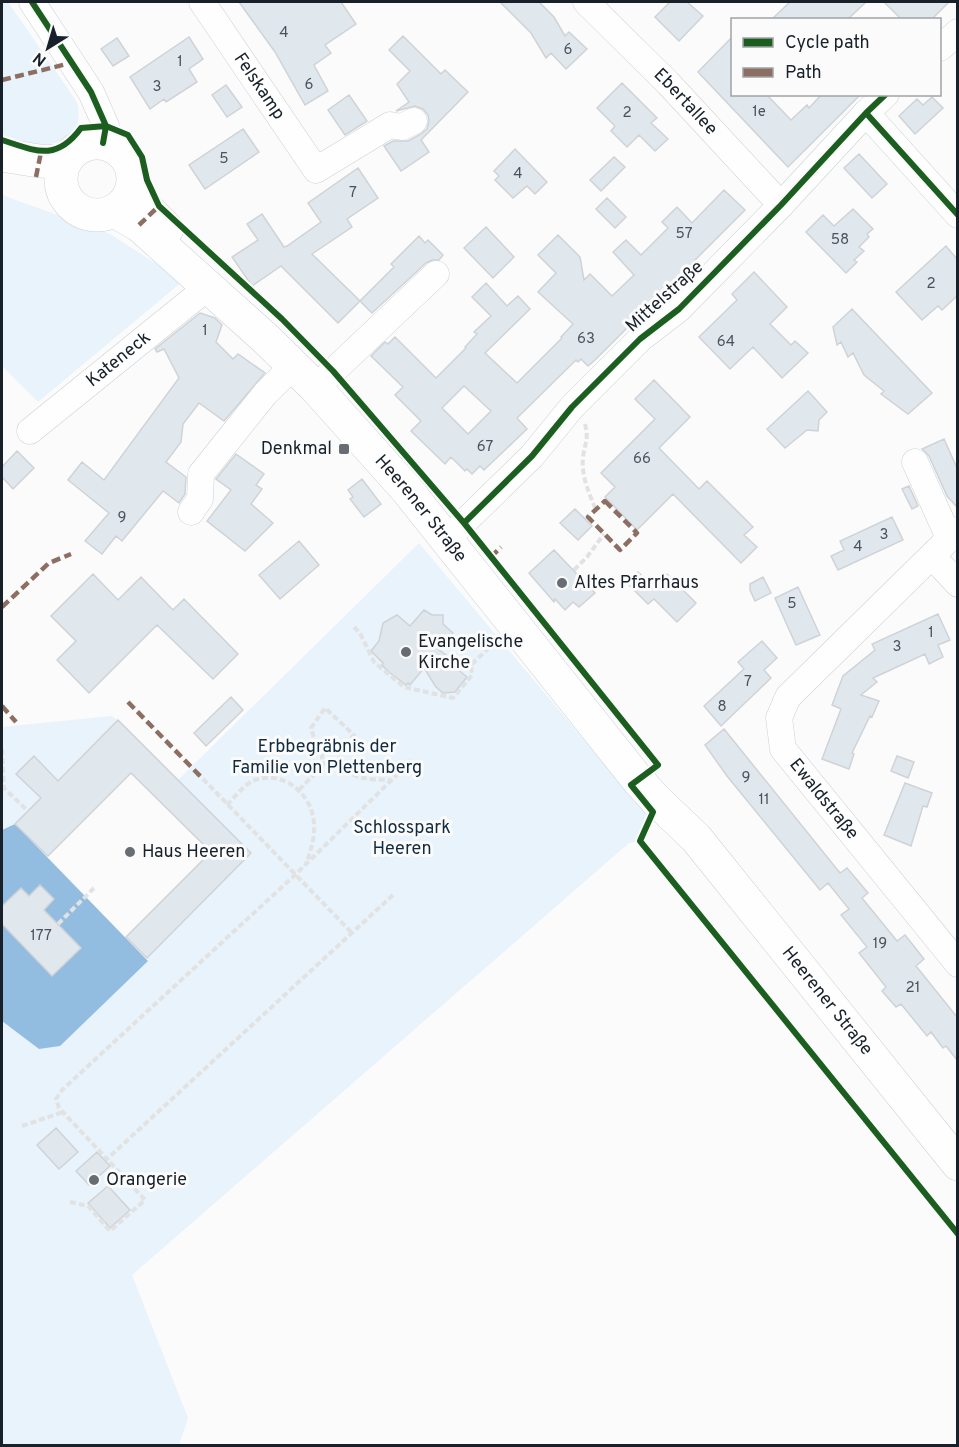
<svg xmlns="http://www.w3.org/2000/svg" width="959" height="1447" viewBox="0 0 959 1447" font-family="Overpass,sans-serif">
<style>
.green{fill:#e8f3fc;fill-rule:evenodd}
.water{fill:#92bce0}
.building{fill:#e0e7ed;stroke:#cfd3d7;stroke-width:1.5;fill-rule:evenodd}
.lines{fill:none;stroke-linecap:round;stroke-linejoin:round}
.minor-casing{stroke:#ccd1d5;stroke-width:27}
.major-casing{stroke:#ccd1d5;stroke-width:34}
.path{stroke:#e2e2e2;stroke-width:4;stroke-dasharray:6 3;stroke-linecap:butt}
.minor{stroke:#fefefe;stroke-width:26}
.major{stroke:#fefefe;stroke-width:33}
.quiet{stroke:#8d6e63;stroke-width:4.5;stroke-dasharray:9 4.5;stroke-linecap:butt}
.cycleway-casing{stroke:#fbfbfb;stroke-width:10}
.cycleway{stroke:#1b5e20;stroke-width:6}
.poi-dot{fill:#676d73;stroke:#fbfbfb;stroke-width:2}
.labels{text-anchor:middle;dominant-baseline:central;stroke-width:6;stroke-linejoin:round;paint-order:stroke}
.number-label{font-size:15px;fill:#4a525b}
.street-label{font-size:18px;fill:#18212a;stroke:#fbfbfb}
.poi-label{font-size:18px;fill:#18212a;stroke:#fbfbfb;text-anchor:start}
.park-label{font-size:18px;fill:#112c42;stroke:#fbfbfb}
</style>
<rect width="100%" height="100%" fill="#fbfbfb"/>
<!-- green -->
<path class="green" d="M2 2H8L77 102C89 153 32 149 2 136Z
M2 195 110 234 183 281 38 402 2 366Z
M419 543 625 789 653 812 640 841 629 843 132 1275 188 1418 179 1445H2V1021L39 1049 148 961 147 958 251 853 178 780ZM423 610 428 612 434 619 441 615 443 620 440 624 448 631 451 630 437 648 443 654 445 652V655L455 663H457L456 668 467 677 456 691 453 689 450 693H443L436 682 420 668 410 684 382 665V628L390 622 388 620 401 618 412 627Z
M111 716 118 720 15 824 2 830V727Z"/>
<!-- water -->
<path class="water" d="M15 824 148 961 60 1046 39 1049 2 1021V830Z"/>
<!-- building -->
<path class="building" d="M239 2H341L356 24 325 45 331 53 314 65 328 91 305 105 275 52Z
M500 2H539L554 17 565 36 569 32 587 49 566 69 551 53 546 58 531 33Z
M670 2H687L703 16 679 41 655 17Z
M790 2H866L847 20H771Z
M884 2H949L931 20H902Z
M403 36 441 74 445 70 468 92 421 140 429 152 401 171 384 146 393 141H408L421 134 427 129 429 121 428 115 423 109 415 106 396 111 409 102 397 84 410 71 389 50Z
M189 37 203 59 189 69 197 82 166 102 164 99 150 109 130 77Z
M732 37V94H766L791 120 807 105 809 108 822 94H861L788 167 698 72Z
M117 38 129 56 113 66 101 49Z
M622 83 657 118 651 123 668 139 655 151 639 135 627 147 611 131 615 126 597 108Z
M226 85 242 107 227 117 212 95Z
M349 95 367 121 345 135 328 110Z
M932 97 943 108 915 134 899 116 917 99 923 105Z
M243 129 259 152 205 189 189 165Z
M515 149 547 182 535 194 527 186 513 198 495 180 499 176 494 171Z
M859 154 887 184 872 198 844 168Z
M614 157 625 167 601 191 590 180Z
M358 168 378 198 347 219 352 227 312 254 360 301 338 323 281 266 252 286 232 257 258 240 247 224 262 214 284 247 287 246 321 222 308 203Z
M724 190 745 210 595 360 588 366 581 359 578 362 576 360 517 418 527 429 484 470 480 466 472 474 467 469 465 471 451 457 445 464 411 431 421 421 395 395 403 387 371 356 385 342 388 344 395 337 436 378 466 348 465 347 477 334 474 332 491 316 472 297 486 283 507 306 518 296 530 309 485 353 517 383 562 338 561 337 573 324 538 292 556 273 538 255 558 235 580 257 584 280 590 274 612 296 634 275 613 252 626 240 641 255 668 228 662 222 677 207 692 223ZM464 386 491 411 468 434 442 408Z
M607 198 626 217 615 228 596 209Z
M853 209 873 229 867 234 869 237 859 247 864 251 854 260 857 262 846 273 806 232 823 215 834 226Z
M486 227 514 257 493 278 464 248Z
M419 236 425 243 428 240 443 255 439 260H432L426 263 372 313 360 301 394 267 391 264Z
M946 246 957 259V296L942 310 938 306 922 320 896 292Z
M754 272 787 307 770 324 791 345 795 341 808 353 782 378 753 347 730 369 699 337 737 300 732 294Z
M852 309 932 393 908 414 881 394 884 391 864 375 853 353 848 357 841 342 837 345 833 327Z
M200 313 215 318 222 325 216 342 233 359 238 354 265 373 224 421 199 403 183 424 181 442 166 462 186 477 185 494 179 503 163 491 122 541 116 536 102 554 85 541 109 513 68 480 82 462 104 480 179 378 164 349 157 352 155 349Z
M654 380 690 417 659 448 699 489 707 481 753 527 744 535 757 547 741 563 673 494 637 530 605 497 615 487 601 473 655 419 635 399Z
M808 391 827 412 819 420 818 431 807 430 785 448 767 429Z
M944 439 957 468V507L947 496 929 456 922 449Z
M17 451 34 468 13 489 2 477V467Z
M236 454 264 474 256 485 262 489 251 504 273 523 245 551 207 521 231 490 216 479Z
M362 479 381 504 364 517 350 499 353 497 348 490Z
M909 486 918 506 912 509 902 489Z
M575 509 592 526 578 540 560 523Z
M892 517 903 540 838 570 831 556 844 550 840 541Z
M299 541 319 565 280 599 259 575Z
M554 550 595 593 579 607 573 602 565 610 555 599 554 602 529 573Z
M638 572 654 587 667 574 696 603 677 622 654 599 648 604 627 583Z
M93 574 118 600 141 577 173 610 184 599 238 654 213 679 157 625 89 693 57 660 76 641 51 616Z
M763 577 771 593 755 601 750 590V584Z
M798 587 820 635 796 645 775 598Z
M424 610 432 615H443V624L453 633 438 649 457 663 456 668 467 677 455 692 443 693 436 687 424 668 410 685 408 683 406 685 389 672 382 665 383 663 371 651 379 641 383 623 397 615 410 626Z
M938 614 950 640 938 645 943 657 929 664 925 654 873 678 877 682 861 695 879 701 872 717 870 716 852 753 854 754 849 769 822 759 841 709 832 705 843 676 875 650 872 644Z
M762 641 777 658 764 670 771 678 721 726 704 706 744 669 738 662Z
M231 697 243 710 206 746 194 733Z
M118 720 251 853 147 958 126 937 211 852 131 773 48 856 15 824 41 798 16 774 34 756 58 781Z
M724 729 840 873 847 868 858 881 868 893 862 898 897 941 905 935 924 959 916 966 957 1017V1060L946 1046 943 1048 931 1032 927 1036 901 1004 896 1007 882 991 886 987 859 953 867 947 841 915 849 909 828 883 820 890 727 776 705 745Z
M897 756 914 762 908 778 891 771Z
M905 783 932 793 927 807 923 806 911 846 884 835Z
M40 885 54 899 44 910 81 948 52 976 2 924V906L21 888 29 896Z
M56 1128 78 1152 59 1169 37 1145Z
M97 1152 110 1166 89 1185 76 1171Z
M108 1186 130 1210 110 1228 88 1203Z"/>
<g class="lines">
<defs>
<g id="minor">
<path d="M32 2 91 92 106 126 103 143"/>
<path id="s1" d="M202 2 316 170 390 125 402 127 414 121"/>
<path id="s2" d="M586 2 668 83 781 205"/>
<path d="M940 48 958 32"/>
<path d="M866 113 958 215"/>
<path d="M327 377 436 274"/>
<path id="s3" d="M30 431 208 287"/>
<path d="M915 462 949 538"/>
<path d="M191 512 200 499 201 474 265 394 293 366"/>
<path id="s4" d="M958 530 788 697 779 718 783 749 958 964"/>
<path d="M446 540 532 456 572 407 640 339 679 309 781 205 866 113 886 94"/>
<path d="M932 556 958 584"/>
</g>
<g id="major">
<circle cx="97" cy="179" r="36"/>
<path d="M2 155 39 161 64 162"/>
<path d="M133 187 139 200 167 229"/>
<path id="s5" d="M114 211 139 225 265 338 315 387 407 490 638 780 656 800 696 838 958 1164"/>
</g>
</defs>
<!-- minor casing -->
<use href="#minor" class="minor-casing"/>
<!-- major casing -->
<use href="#major" class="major-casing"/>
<!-- path -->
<path class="path" d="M585 424C589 440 585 442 583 457 581 476 589 493 596 510
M574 570 587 557 604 534
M354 627 360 633 374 662 404 687 453 698 472 675 471 665 495 642
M322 757a9 9 0 1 1 18 0a9 9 0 1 1-18 0Z
M2 749 4 788 28 811
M323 752 316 744 311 728 325 708 354 735 339 750
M338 764C356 780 366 779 391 780
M203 779 351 932
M299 790 325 763
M227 805C235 797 244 784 255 780 284 770 312 794 314 823 315 838 311 850 306 864
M393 895 107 1159 59 1108 56 1099 62 1090 295 875 412 760
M58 924 94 888
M22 1126 63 1112
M70 1202 88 1206 110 1231 145 1200 107 1159"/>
<!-- minor -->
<use href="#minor" class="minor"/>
<!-- major -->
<use href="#major" class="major"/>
<!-- quiet -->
<path class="quiet" d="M2 80 71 63
M36 177 41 152
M139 225 159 206
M605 501 637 533 620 550 588 517Z
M491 557 501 547
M2 607 49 563 71 554
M128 702 203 779
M2 706 16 722"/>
<defs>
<path id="cycleway" d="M32 2 91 92 106 126 103 143
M866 113 958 215
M2 140C36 151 56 162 81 128L106 126 128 135 142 157 147 180 159 206 282 319 333 371 464 523 658 765 631 785 653 812 640 841 958 1234
M464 523 532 456 572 407 640 339 679 309 781 205 866 113 886 94"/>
</defs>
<!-- cycleway casing -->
<use href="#cycleway" class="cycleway-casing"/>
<!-- cycleway -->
<use href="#cycleway" class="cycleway"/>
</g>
<!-- markers -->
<g class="poi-dot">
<rect x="338" y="443" width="12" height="12" rx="3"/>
<circle cx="562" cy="583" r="6"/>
<circle cx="406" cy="652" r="6"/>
<circle cx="130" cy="852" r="6"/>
<circle cx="94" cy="1180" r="6"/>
</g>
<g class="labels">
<!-- number labels -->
<g class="number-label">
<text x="284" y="33">4</text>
<text x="568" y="50">6</text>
<text x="180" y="62">1</text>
<text x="309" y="85">6</text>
<text x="157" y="87">3</text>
<text x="759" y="112">1e</text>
<text x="627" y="113">2</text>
<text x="224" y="159">5</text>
<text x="518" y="174">4</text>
<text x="353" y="193">7</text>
<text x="684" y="234">57</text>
<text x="840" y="240">58</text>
<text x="931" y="284">2</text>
<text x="205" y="331">1</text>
<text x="586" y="339">63</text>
<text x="726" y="342">64</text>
<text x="485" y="447">67</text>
<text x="642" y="459">66</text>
<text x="122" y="518">9</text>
<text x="884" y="535">3</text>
<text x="858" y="547">4</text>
<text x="792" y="604">5</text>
<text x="931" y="633">1</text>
<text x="897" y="647">3</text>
<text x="748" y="682">7</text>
<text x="722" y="707">8</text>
<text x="746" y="778">9</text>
<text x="764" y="800">11</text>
<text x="41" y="936">177</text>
<text x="880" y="944">19</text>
<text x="913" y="988">21</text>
</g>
<!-- street labels -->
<g class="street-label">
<text stroke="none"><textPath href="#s1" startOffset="102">Felskamp</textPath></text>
<text stroke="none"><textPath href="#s2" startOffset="141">Ebertallee</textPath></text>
<text transform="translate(665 297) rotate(-42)">Mittelstraße</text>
<text stroke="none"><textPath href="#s3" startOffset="114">Kateneck</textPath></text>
<text stroke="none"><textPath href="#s5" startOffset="429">Heerener Straße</textPath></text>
<text stroke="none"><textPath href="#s4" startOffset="357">Ewaldstraße</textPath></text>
<text stroke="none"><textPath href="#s5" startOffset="1068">Heerener Straße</textPath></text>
</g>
<!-- poi labels -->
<g class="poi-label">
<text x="332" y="449" text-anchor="end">Denkmal</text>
<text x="574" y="583">Altes Pfarrhaus</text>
<text x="418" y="642">Evangelische<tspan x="418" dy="21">Kirche</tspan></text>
<text x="142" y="852">Haus Heeren</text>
<text x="106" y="1180">Orangerie</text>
</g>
<!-- park labels -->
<g class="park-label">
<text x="327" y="747">Erbbegräbnis der<tspan x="327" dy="21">Familie von Plettenberg</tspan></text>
<text x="402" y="828">Schlosspark<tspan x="402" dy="21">Heeren</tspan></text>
</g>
</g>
<!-- border -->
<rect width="959" height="1447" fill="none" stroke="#18212a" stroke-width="6"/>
<!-- legend -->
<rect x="731" y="18" width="210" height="78" fill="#fbfbfb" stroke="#a0a4a7" stroke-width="1.5"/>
<rect x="743" y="38" width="30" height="9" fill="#1b5e20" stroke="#a0a4a7" stroke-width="1.5"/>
<text x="785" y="48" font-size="18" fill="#18212a">Cycle path</text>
<rect x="743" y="68" width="30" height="9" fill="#8d6e63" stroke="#a0a4a7" stroke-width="1.5"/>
<text x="785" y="78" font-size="18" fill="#18212a">Path</text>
<!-- north arrow -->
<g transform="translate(48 48) rotate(217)" stroke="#fbfbfb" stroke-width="4.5" paint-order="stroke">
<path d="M0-4.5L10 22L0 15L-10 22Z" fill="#18212a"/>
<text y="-9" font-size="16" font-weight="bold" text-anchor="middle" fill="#18212a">N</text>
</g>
</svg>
